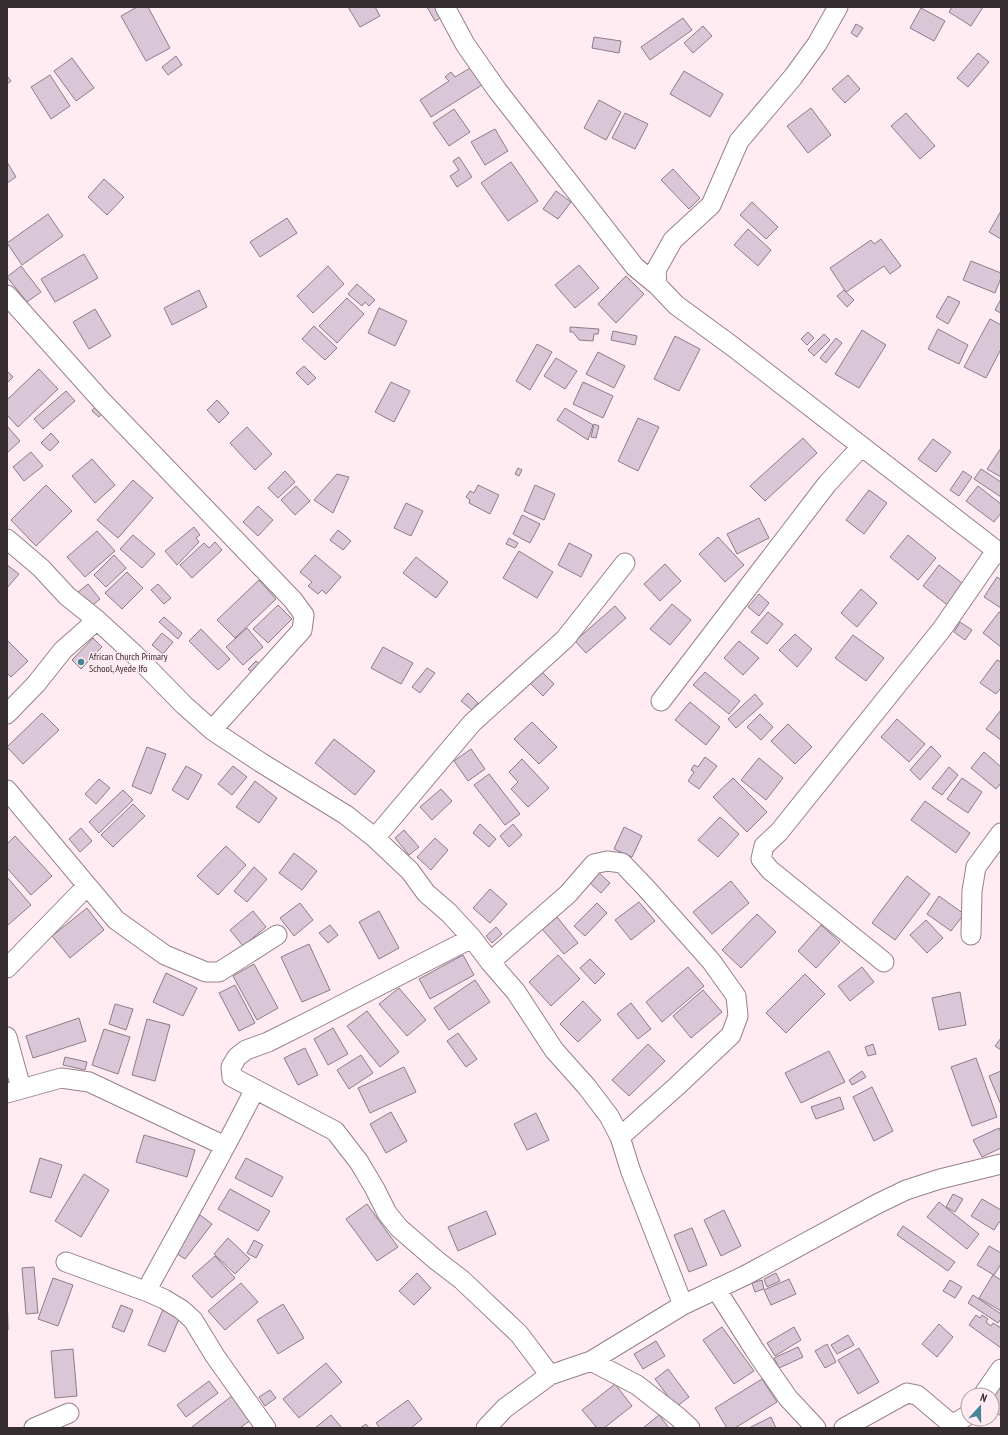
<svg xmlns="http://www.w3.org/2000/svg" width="1008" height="1435" viewBox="0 0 1008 1435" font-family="'PT Sans Narrow',sans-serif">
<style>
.building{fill:#d9c7d7;stroke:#8c7c8a}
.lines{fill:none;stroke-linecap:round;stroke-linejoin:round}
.minor-casing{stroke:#978188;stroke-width:21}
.minor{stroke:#fff;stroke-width:19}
.poi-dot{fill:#448698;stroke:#ffebf1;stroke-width:1.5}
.labels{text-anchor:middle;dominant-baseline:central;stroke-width:3;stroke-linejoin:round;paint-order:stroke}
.poi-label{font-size:10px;fill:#362d30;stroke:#ffebf1;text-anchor:start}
</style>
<rect width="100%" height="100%" fill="#ffebf1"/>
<!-- building -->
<path class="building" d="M137 7H148L170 48 146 61 121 16Z
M348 7H375L380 16 360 27Z
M427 7H436L442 17 435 21Z
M952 7H983L971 26 949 12Z
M921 8 945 21 934 41 910 28Z
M683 18 692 30 650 60 641 47Z
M856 24 863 28 857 37 851 33Z
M703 26 712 36 693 53 684 43Z
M594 37 621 41 619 53 592 48Z
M978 53 989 62 968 87 957 78Z
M176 56 182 65 168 75 162 67Z
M72 58 94 88 76 101 54 71Z
M470 68 482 85 431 117 420 100 449 81 445 77 451 72 455 77Z
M684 71 723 94 710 117 670 94Z
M50 75 70 106 51 119 31 87Z
M848 75 860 89 845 103 832 89Z
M7 76 11 81 7 84Z
M599 100 621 112 606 140 584 128Z
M811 108 831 135 808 153 787 126Z
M454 109 470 132 449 146 433 123Z
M625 113 648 124 635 149 612 138Z
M906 113 935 146 920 159 891 126Z
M495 129 508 151 485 165 471 142Z
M459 157 472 177 457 187 450 176 459 170 453 161Z
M7 162 16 177 7 183Z
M511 162 538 201 508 221 481 183Z
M673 169 700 198 689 209 661 180Z
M104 179 124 197 107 215 88 197Z
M556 191 571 202 558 219 543 209Z
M752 202 778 227 766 239 740 215Z
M1001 211V239L989 232Z
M48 214 63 236 22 265 7 243Z
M287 218 297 233 260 257 250 242Z
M748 229 771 250 758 266 734 245Z
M881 239 901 266 890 274 884 266 846 292 830 268 871 240 874 244Z
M84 254 98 278 55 302 41 279Z
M971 261 1001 273V278L995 293 963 280Z
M579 265 599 288 575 308 555 285Z
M21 266 41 292 27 302 7 277Z
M328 266 344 284 313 313 297 296Z
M626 276 644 294 616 323 598 304Z
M357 284 375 300 369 306 365 302 362 306 348 294Z
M199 290 207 307 172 325 164 308Z
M844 290 854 300 847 307 837 296Z
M948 296 960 302 948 324 936 317Z
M347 298 364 314 337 343 319 326Z
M1001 299V313L995 310Z
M379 308 407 321 395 346 368 333Z
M95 309 111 336 89 349 73 322Z
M990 319 1001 325V349L986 378 964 367Z
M314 326 337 348 325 360 302 339Z
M570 327 599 329 598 334H594L593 341 579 340 573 332H570Z
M938 329 968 345 959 364 928 349Z
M862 330 886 345 859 388 835 374Z
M613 331 637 336 635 345 611 340Z
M808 332 814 338 807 345 801 339Z
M824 334 830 340 814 356 808 350Z
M675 336 700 349 679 391 654 379Z
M836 338 842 343 826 363 820 358Z
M537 344 552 352 530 390 516 381Z
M598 352 625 366 614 388 586 374Z
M556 358 577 371 565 389 544 376Z
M304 366 316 378 308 385 296 373Z
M39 369 58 389 18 427 7 415V400Z
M7 371 13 377 7 383Z
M391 382 410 391 394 422 375 412Z
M583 382 613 396 603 418 573 404Z
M66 391 75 401 43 429 34 419Z
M217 400 229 413 219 423 207 410Z
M97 404 105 410 99 417 92 411Z
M565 408 593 425 588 440 557 420Z
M638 418 659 427 638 471 618 461Z
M594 424 599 426 596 438 591 437Z
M7 426 20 441 8 452 7 450Z
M247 427 272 454 255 470 230 443Z
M51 433 59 442 50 451 41 443Z
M803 438 817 453 765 501 750 486Z
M933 439 951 452 936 472 918 459Z
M1001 448V477L987 469Z
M31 452 43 466 24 481 13 467Z
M92 459 115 485 95 503 72 476Z
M518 468 522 470 519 476 515 474Z
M981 469 1001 482V497L974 479Z
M285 471 295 482 278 498 268 488Z
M963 471 972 477 959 496 950 490Z
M337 474 349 477 333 513 314 500Z
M133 480 153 498 118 538 97 520Z
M46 485 72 511 36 546 11 520Z
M478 485 499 495 490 514 469 503 470 500 466 497 470 491 474 493Z
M535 485 555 494 544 520 524 511Z
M296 486 310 501 295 515 281 500Z
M978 486 1001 504V513L994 522 966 501Z
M869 490 887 503 864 534 846 520Z
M406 503 423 511 411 536 394 528Z
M258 506 273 520 258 536 243 522Z
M522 515 540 524 530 543 513 534Z
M759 518 769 538 737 554 727 534Z
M194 527 200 535 196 538 199 542 177 565 165 551Z
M338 530 351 541 343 550 330 540Z
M97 531 115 551 85 577 67 557Z
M133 535 155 554 142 568 120 549Z
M908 535 936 558 918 580 890 557Z
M718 537 744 565 725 582 699 554Z
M509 538 518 543 515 548 506 544Z
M215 542 222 550 192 578 180 565 204 543 209 548Z
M569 543 592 555 581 577 558 565Z
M519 551 553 572 537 598 503 578Z
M114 555 126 568 106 587 94 575Z
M315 555 341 577 326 594 322 590 318 594 308 586 312 582 300 572Z
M416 557 448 582 436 598 403 573Z
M665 564 681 581 660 601 644 584Z
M7 565 19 574 7 588Z
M939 565 966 586 950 607 923 586Z
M127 572 143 588 122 609 105 593Z
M997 577 1001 580V608L984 597Z
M259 580 276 599 235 638 217 620Z
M88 584 100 599 89 608 77 593Z
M158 584 171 598 164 604 151 590Z
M861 589 877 603 857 627 841 613Z
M759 594 769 603 759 616 748 607Z
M672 604 691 620 670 645 650 629Z
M278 605 292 619 268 643 253 629Z
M615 606 626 618 586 653 575 641Z
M768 612 783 624 767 644 751 632Z
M999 612 1001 613V647L983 633Z
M164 617 182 633 178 639 159 622Z
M960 622 972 630 965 640 954 632Z
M247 628 263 647 243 665 226 647Z
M201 629 230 659 218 670 189 641Z
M162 633 173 642 163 654 152 645Z
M795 634 812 649 797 667 779 650Z
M853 635 884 658 866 681 835 658Z
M93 638 102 647 81 669 72 660Z
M7 640 28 661 11 677 7 673Z
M739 641 759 658 743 675 724 658Z
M383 647 413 663 401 684 371 668Z
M997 660 1001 662V688L996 694 980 683Z
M256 661 261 665 254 674 248 669Z
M427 668 435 673 420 693 412 687Z
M540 670 554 684 543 696 529 682Z
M705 672 740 701 729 714 693 685Z
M468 693 478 703 472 710 461 701Z
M755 694 763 704 736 728 728 719Z
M690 702 720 727 706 745 675 720Z
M1001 710V740L986 729Z
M42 713 59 730 23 764 7 747Z
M760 714 773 727 761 740 747 727Z
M897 719 925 744 909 762 881 737Z
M532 722 557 747 539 764 514 739Z
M788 724 812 747 795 764 771 741Z
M334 739 375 771 355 795 315 763Z
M931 746 941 756 920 780 910 770Z
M147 747 166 754 151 794 132 786Z
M471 749 485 769 468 781 454 761Z
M984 752 1001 767V783L996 789 971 768Z
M705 757 717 766 699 789 688 781 694 772 691 770 694 765 698 767Z
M759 758 783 778 766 800 741 780Z
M522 759 549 788 528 807 511 789 518 782 509 772Z
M186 766 202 775 188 800 172 790Z
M233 766 247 777 232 795 218 784Z
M949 767 958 775 942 795 932 788Z
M489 774 520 814 505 825 474 785Z
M733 778 767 812 747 832 713 797Z
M962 778 982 792 968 813 947 799Z
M99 779 110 788 96 804 85 794Z
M255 781 277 798 259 823 236 807Z
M441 789 452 801 432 820 420 807Z
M123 790 133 800 99 833 89 822Z
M925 801 970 833 956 853 911 820Z
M133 804 145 816 113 847 101 835Z
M720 817 739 834 718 857 698 840Z
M480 824 496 839 489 847 473 833Z
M513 824 522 835 509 847 500 836Z
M624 827 642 836 632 857 614 849Z
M81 828 92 841 80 852 69 839Z
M404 830 419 847 409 855 395 838Z
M15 836 52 876 31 895 7 868V844Z
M435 838 448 850 431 870 417 857Z
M226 846 246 865 218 895 197 876Z
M294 853 317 871 302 890 279 873Z
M254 867 267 879 247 902 234 891Z
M598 872 610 883 601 893 589 882Z
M907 876 930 894 895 940 872 923Z
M7 877 31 905 8 925 7 923Z
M731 881 749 903 712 934 693 912Z
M490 889 507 904 490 923 473 908Z
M939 896 964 914 951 931 927 914Z
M639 902 655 921 631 940 615 920Z
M300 903 313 920 294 936 280 918Z
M597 903 607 913 585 936 574 926Z
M87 908 104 930 70 958 52 936Z
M253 911 266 927 243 946 230 930Z
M379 911 399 948 379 959 359 922Z
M757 914 776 932 741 968 722 950Z
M557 917 578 943 564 954 542 929Z
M926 920 943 938 927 953 910 935Z
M330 925 338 935 328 943 319 933Z
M821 925 840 942 816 968 798 951Z
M496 927 502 934 492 943 486 936Z
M309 944 330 990 302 1002 281 957Z
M463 955 474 975 430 999 419 979Z
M558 955 580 979 551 1006 529 982Z
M590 959 605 974 595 984 580 968Z
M254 964 278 1008 257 1020 233 976Z
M688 967 704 986 662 1022 646 1002Z
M862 967 874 982 850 1001 838 986Z
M166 973 197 988 183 1016 153 1002Z
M805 974 825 994 786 1033 766 1013Z
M475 980 490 1002 449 1030 434 1008Z
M235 985 255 1023 239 1031 219 993Z
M399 988 426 1020 407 1036 379 1004Z
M703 990 722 1012 691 1038 673 1016Z
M960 992 966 1025 939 1030 932 998Z
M583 1001 601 1020 578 1042 560 1024Z
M631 1003 651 1029 638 1039 617 1014Z
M115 1004 133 1009 126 1030 109 1024Z
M367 1011 399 1052 380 1067 347 1026Z
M79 1018 86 1041 33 1058 26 1036Z
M147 1019 170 1025 155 1081 132 1075Z
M333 1028 348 1054 328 1065 314 1039Z
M104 1029 130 1037 118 1074 92 1065Z
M458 1033 477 1059 466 1067 447 1041Z
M1001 1038V1050L995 1046Z
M648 1044 665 1061 629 1096 612 1080Z
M873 1044 876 1054 868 1056 865 1047Z
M305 1048 318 1075 298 1085 284 1058Z
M829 1051 845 1082 801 1103 785 1073Z
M361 1055 373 1073 349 1089 337 1070Z
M65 1057 87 1062 85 1070 63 1065Z
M976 1058 997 1117 972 1126 951 1067Z
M404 1067 416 1092 370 1113 358 1088Z
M862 1071 866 1077 852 1085 849 1080Z
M1001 1071V1105L989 1076Z
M872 1087 893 1131 874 1141 853 1097Z
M840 1097 844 1109 816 1119 811 1107Z
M391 1112 407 1141 386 1153 370 1124Z
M536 1113 549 1140 527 1150 514 1124Z
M999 1128 1001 1133V1148L982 1157 973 1140Z
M144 1135 195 1150 187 1177 136 1162Z
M40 1158 62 1165 51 1198 30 1192Z
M246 1158 283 1177 272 1197 235 1178Z
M84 1174 109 1190 81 1237 55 1221Z
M230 1189 270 1211 258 1231 218 1209Z
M953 1194 963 1199 955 1212 946 1207Z
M982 1199 1001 1210V1223L999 1222 994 1230 971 1216Z
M939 1202 979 1234 967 1249 927 1217Z
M367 1204 398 1247 377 1261 346 1219Z
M724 1210 741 1246 721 1256 704 1220Z
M486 1211 496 1234 458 1251 448 1227Z
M200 1215 212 1224 185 1259 173 1251Z
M903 1226 955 1262 948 1271 897 1235Z
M692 1228 707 1265 689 1272 674 1235Z
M228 1238 250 1259 235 1274 214 1254Z
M254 1240 263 1245 256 1258 247 1253Z
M989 1246 1001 1253V1264L994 1275 977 1265Z
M215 1256 235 1278 212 1298 192 1276Z
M34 1267 38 1313 26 1314 22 1268Z
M417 1273 431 1288 414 1305 399 1291Z
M776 1273 780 1281 767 1287 764 1279Z
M993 1275 1001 1280V1311L979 1298Z
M53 1278 73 1285 58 1326 38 1319Z
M789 1279 796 1294 771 1305 764 1290Z
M762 1280 764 1289 755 1292 752 1283Z
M950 1280 962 1287 955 1298 943 1291Z
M241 1283 258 1302 225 1330 208 1311Z
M7 1285 8 1330H7Z
M973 1295 1001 1314V1319L998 1323 968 1303Z
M283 1304 304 1338 278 1354 257 1320Z
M121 1305 133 1310 124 1332 112 1327Z
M164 1307 181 1314 165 1352 148 1345Z
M976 1315 980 1318 982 1315 988 1319 986 1322 991 1326 993 1323 1001 1328V1348L969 1325Z
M939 1324 953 1337 937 1357 922 1344Z
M722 1327 754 1371 734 1384 703 1340Z
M794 1327 801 1340 775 1356 767 1343Z
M848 1335 854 1345 837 1354 831 1345Z
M656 1341 665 1356 643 1369 634 1354Z
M827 1344 836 1362 825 1368 815 1351Z
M798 1347 803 1357 779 1368 774 1358Z
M859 1348 879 1382 858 1394 838 1360Z
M73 1349 77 1396 55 1398 51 1351Z
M326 1363 342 1382 299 1418 283 1399Z
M668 1369 689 1397 676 1407 655 1379Z
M762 1379 777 1402 735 1428H727L715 1408Z
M209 1381 218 1393 186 1417 177 1405Z
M615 1384 632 1406 604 1428H597L582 1410Z
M1001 1384V1416L992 1410V1396Z
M270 1390 276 1398 265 1406 259 1397Z
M233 1395 252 1419 240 1428H193L192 1427Z
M408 1400 422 1419 411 1428H380L376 1423Z
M331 1415 342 1428H315Z
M659 1415 669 1428H643Z
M771 1417 776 1428H749Z
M366 1424 369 1428H360Z"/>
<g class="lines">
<defs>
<path id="minor" d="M445 7 465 44 497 90 635 267 657 285 676 305 732 346 1001 554
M657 285 656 270 673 240 711 205 739 141 793 77 817 44 838 7
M7 295 100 399 293 600 304 615 302 630 212 730
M7 539 41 568 67 596 97 620 133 653 184 705 212 730 260 762 346 815 375 838 410 871 426 893 449 913 472 938 490 962 516 992 554 1050 587 1087 609 1116 620 1137 631 1172 683 1305
M661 701 827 484 861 447
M7 714 36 684 63 650 97 620
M7 790 116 920 165 955 206 972H219L277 935
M375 838 472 723 565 639 625 563
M971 935 972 891 976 867 1001 833
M472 938 312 1020 268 1042 246 1050 237 1057 231 1067 232 1077 335 1131 359 1162 375 1189 387 1213 399 1228 436 1260 462 1280 519 1334 550 1375
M490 962 568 894 594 864 607 861 622 863 646 888 711 961 736 996 738 1016 731 1035 677 1086 620 1137
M884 962 770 870 761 859 764 846 779 832 942 629 996 551
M7 968 87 886
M7 1037 21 1088
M7 1093 61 1078 89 1082 225 1146
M66 1262 148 1292 164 1299 182 1310 193 1320 215 1356 266 1428
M716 1289 756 1352 788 1398 816 1428
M148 1292 151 1282C186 1218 222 1155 255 1089
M591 1361 637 1385 678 1417 690 1428
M983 1395 1001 1369
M34 1428 69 1413
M486 1428 505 1408 550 1375 591 1361 683 1305 746 1275 877 1204 906 1190 940 1179 1001 1164
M844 1428 907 1393 917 1395 949 1422H957L968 1415"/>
</defs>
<!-- minor casing -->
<use href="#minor" class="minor-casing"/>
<!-- minor -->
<use href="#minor" class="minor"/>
</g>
<!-- markers -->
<circle class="poi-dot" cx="81" cy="662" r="4"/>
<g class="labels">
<!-- poi labels -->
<g class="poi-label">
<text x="89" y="656">African Church Primary<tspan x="89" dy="12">School, Ayede Ifo</tspan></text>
</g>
</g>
<!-- border -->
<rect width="1008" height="1435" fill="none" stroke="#362d30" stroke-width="16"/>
<!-- north arrow -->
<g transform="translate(980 1407) rotate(21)"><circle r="19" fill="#ffebf1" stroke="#af9fa4"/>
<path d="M0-3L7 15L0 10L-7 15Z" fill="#448698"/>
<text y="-6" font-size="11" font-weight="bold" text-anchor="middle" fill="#362d30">N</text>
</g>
</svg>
